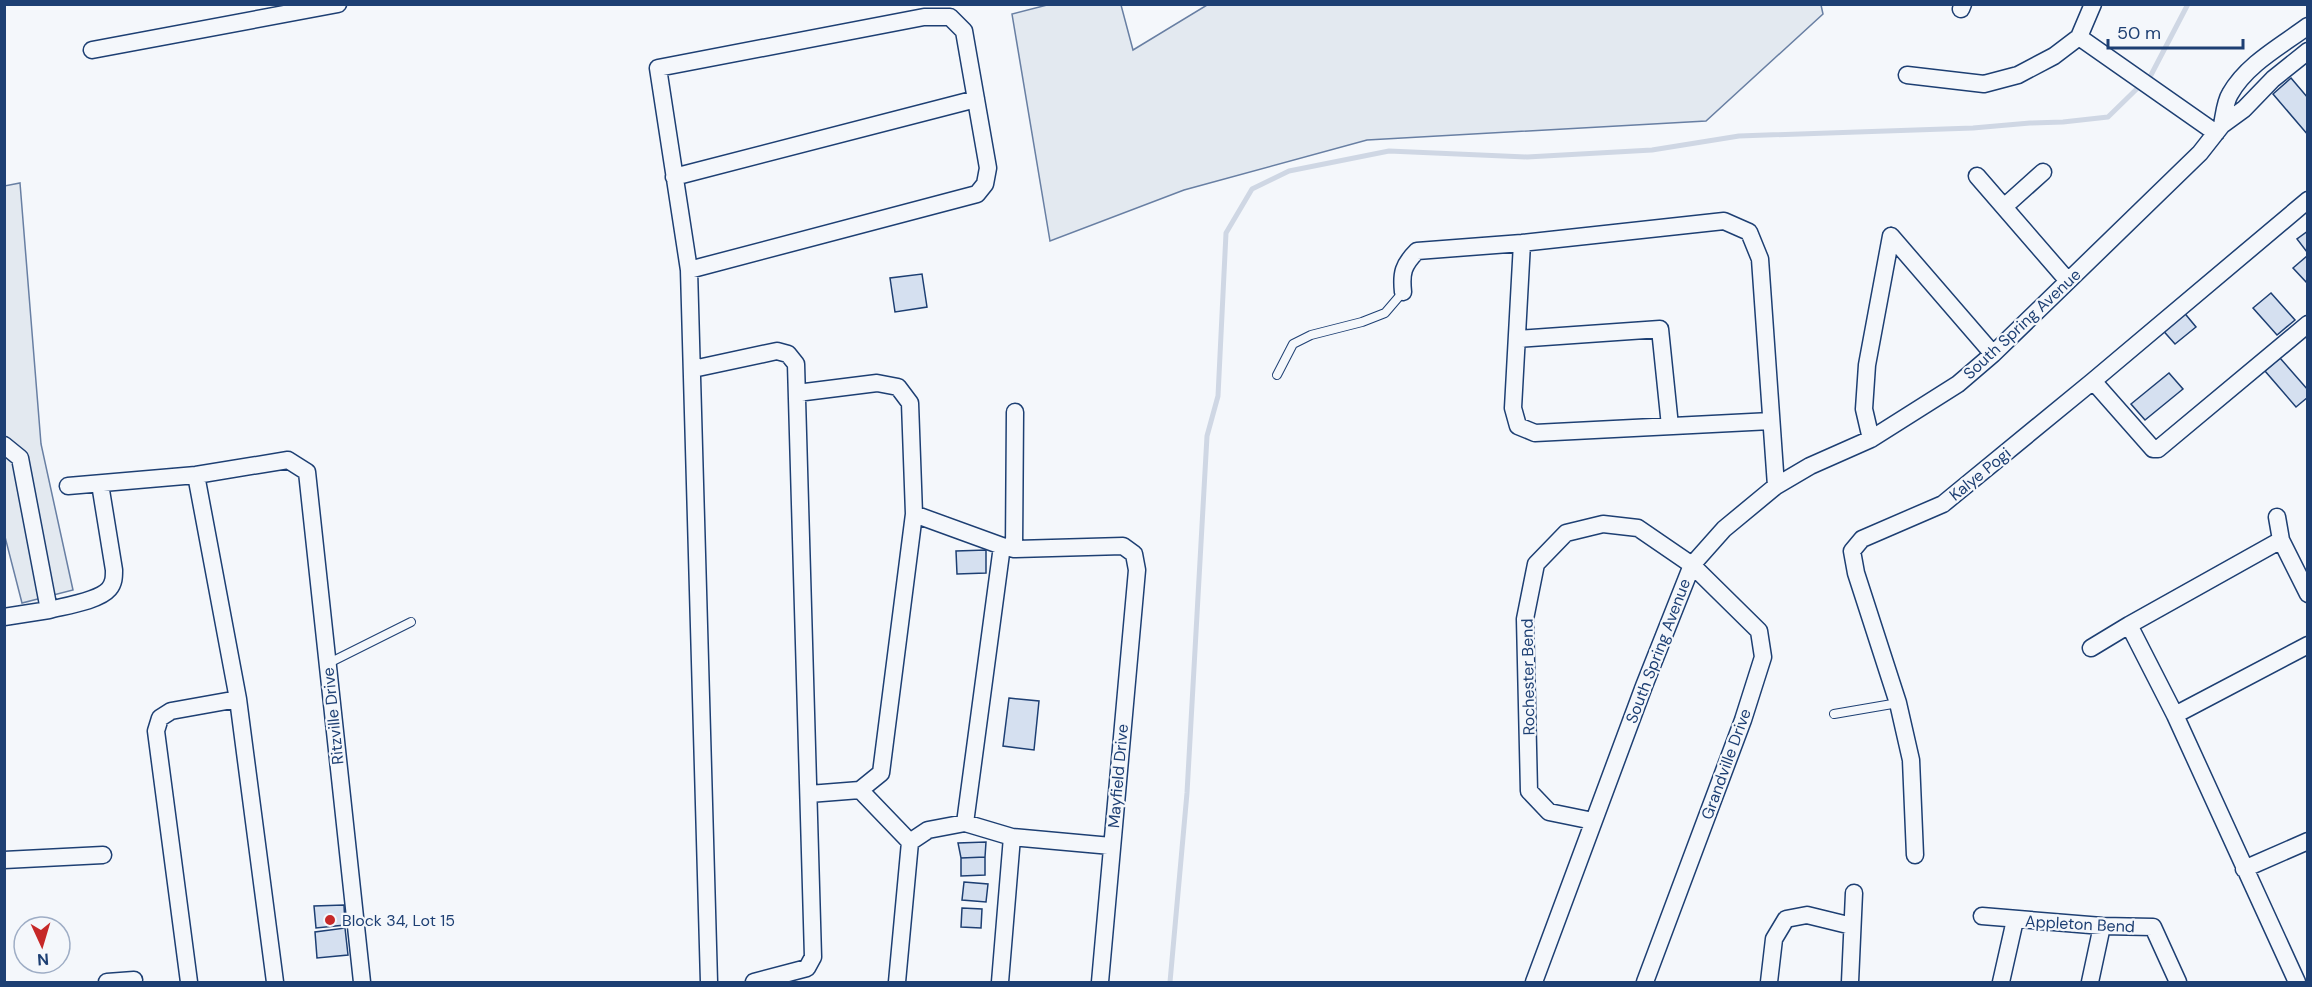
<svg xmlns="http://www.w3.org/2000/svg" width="2312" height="987" viewBox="0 0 2312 987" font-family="'DM Sans',sans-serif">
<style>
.green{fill:#e3e9f0;stroke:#687fa3;stroke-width:1.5}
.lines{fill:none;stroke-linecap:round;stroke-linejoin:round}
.stream{stroke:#cfd7e4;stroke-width:5}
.building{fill:#d5e0f0;stroke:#1d3f73;stroke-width:1.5}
.service-casing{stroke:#1d3f73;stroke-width:10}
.minor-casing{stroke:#1d3f73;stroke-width:19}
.service{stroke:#f4f7fb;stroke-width:8}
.minor{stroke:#f4f7fb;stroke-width:16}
.poi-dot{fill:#c62828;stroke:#f4f7fb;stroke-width:2}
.labels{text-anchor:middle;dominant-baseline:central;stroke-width:4.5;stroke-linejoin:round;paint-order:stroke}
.street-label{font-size:16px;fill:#1d3f73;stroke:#f4f7fb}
.poi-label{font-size:16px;fill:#1d3f73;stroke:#f4f7fb;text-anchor:start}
</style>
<rect width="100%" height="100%" fill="#f4f7fb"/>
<!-- green -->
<path class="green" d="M1821 5 1823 14 1706 121 1367 140 1184 190 1050 241 1012 14 1047 5H1121L1133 50 1207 5Z
M20 183 41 444 73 590 22 603 4 533V186Z"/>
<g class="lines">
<!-- stream -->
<path class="stream" d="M1170 982 1187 793 1207 436 1218 396 1226 233 1252 189 1289 171 1389 151 1527 157 1652 150 1739 136 1973 128 2030 123 2063 122 2108 117 2151 75 2188 4"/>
</g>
<!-- building -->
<path class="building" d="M2291 78 2308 98V135L2273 94Z
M2308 231V252H2307L2297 239Z
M2307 256H2308V284L2293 268Z
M922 274 927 307 895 312 890 278Z
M2271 293 2295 320 2277 335 2253 308Z
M2182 310 2196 327 2175 344 2160 327Z
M2280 358 2308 390V397L2296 407 2265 371Z
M2169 373 2183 389 2145 420 2131 404Z
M986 550V573L957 574 956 551Z
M1009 698 1039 701 1034 750 1003 746Z
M986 842 985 857 961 858 958 843Z
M985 857V875L961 876V858Z
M964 882 988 884 986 902 962 900Z
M344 905 345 925 316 928 314 906Z
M962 908 982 909 981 928 961 927Z
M345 928 348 955 317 958 315 932Z"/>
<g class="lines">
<defs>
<path id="service" d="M1277 375 1293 344 1311 335 1362 322 1385 313 1403 292
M327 664 411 622
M1834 714 1898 703"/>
<path id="minor" d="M1961 9 1963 4
M2079 37 2216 133
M92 50 338 4
M1907 75 1984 84 2018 75 2054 56 2079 37 2093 4
M2222 125C2224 115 2225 102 2230 94 2247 64 2281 46 2308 26
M1977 176 2068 281
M674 177 976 99
M2004 207 2043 172
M1891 236 1993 354
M1522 243 1513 408 1518 426 1535 433 1771 421
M689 270 977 194 985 184 988 168 964 31 950 17H924L658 68 689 270 709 982
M1403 292C1401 273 1403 265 1417 251L1522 243 1724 221 1749 232 1760 259 1776 486
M1517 339 1660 329 1670 426
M693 369 777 351 788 354 796 364 813 957 807 968 754 982
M2093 381 2153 449H2158L2308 324
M797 393 877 383 898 387 910 403 914 514 881 773 860 790 809 794
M1871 439 1864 409 1867 365 1891 236
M4 445 20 458 49 610 4 617
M196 475 238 699 275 982
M68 486 196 475 288 460 307 472 362 982
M914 514 1002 546
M2277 517 2281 540 2308 594
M2281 540 2129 625 2175 715 2297 982
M1014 549 1015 412
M49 610C64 606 99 601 109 589 114 583 114 577 114 570L100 484
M2091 648 2129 625
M2175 715 2308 645
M860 790 910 842
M1593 821 1549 812 1529 791 1525 619 1536 564 1566 533 1603 524 1638 528 1692 565 1759 631 1763 657 1743 720 1645 982
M965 823 1002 546 1014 549 1123 546 1134 554 1137 570 1100 982
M1915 855 1911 760 1898 703 1856 573 1852 551 1862 539 1943 504 2093 381 2308 200
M4 860 103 855
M2244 869 2308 841
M1982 916 2102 926 2153 927 2178 982
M107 982 134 980
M189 982 156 731 160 718 171 711 238 699
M897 982 910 842 928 830 965 823 1012 837 1111 846
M1000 982 1012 837
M1534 982 1644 686 1692 565 1724 529 1776 486 1810 466 1871 439 1958 384 1993 354 2200 153 2222 125 2244 109 2273 79 2308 51
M1769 982 1774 939 1786 919 1807 915 1852 926
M1850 982 1854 893
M2001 982 2015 920
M2090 982 2102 926"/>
</defs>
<!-- service casing -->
<use href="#service" class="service-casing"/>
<!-- minor casing -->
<use href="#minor" class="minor-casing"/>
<!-- service -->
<use href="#service" class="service"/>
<!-- minor -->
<use href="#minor" class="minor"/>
</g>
<!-- markers -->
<circle class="poi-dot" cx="330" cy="920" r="6"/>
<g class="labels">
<!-- street labels -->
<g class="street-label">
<text transform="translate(2022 324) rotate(-43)">South Spring Avenue</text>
<text transform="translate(1980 474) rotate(-39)">Kalye Pogi</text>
<text transform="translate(1658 651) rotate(-69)">South Spring Avenue</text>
<text transform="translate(1528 677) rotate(-91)">Rochester Bend</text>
<text transform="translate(333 716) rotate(-96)">Ritzville Drive</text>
<text transform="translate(1726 764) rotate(-70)">Grandville Drive</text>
<text transform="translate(1118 776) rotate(-85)">Mayfield Drive</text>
<text transform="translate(2080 924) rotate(3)">Appleton Bend</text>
</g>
<!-- poi labels -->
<g class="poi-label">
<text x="342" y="920">Block 34, Lot 15</text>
</g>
</g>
<!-- border -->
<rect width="2312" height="987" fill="none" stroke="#1d3f73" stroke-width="12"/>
<!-- north arrow -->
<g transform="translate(42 945) rotate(176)"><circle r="28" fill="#f4f7fb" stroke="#9eadc5" stroke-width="1.5"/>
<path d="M0-4.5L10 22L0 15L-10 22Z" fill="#c62828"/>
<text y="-9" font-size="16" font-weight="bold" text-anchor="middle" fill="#1d3f73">N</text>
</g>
<!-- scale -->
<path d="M2108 39v9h135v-9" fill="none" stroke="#1d3f73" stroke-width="3"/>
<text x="2117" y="39" font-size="18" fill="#1d3f73" stroke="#f4f7fb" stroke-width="4.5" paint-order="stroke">50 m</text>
</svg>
